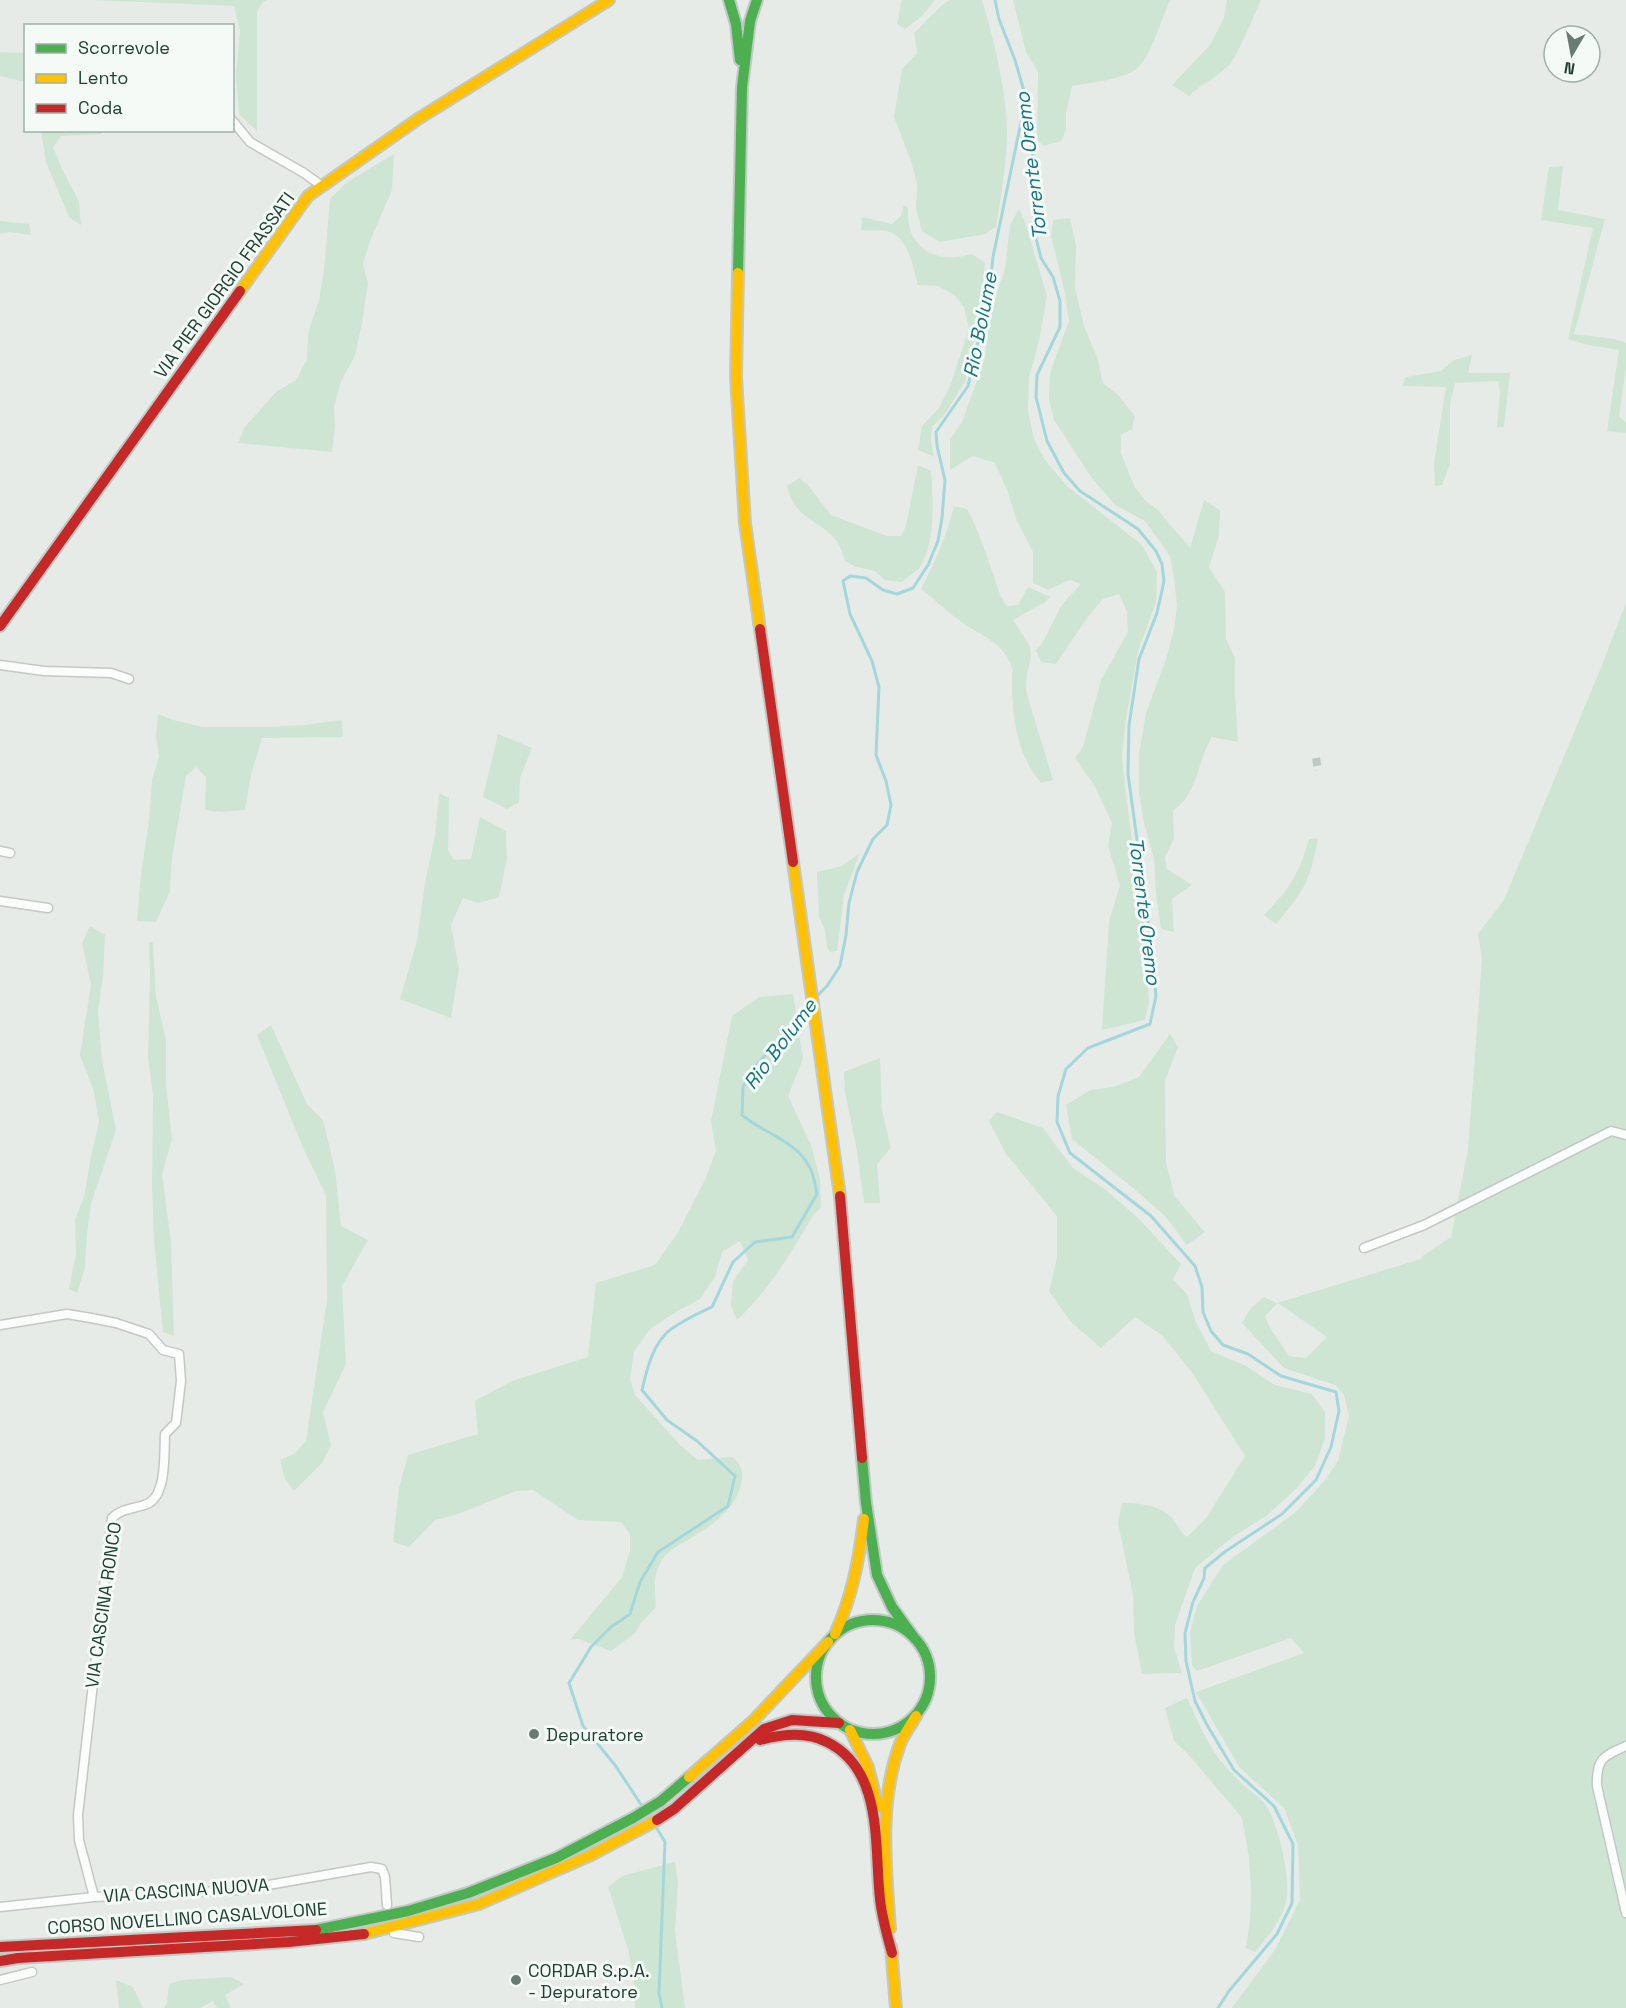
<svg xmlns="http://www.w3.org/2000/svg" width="1626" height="2008" viewBox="0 0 1626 2008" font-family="'Space Grotesk',sans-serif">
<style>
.green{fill:#cee5d3;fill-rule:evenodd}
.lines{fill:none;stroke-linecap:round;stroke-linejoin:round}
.stream{stroke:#a4d7db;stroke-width:3}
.street-tunnel{stroke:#bfc9c4;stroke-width:8;stroke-dasharray:8 4;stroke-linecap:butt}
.street-casing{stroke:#c3c8c5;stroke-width:11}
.fast-casing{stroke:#c1c9c5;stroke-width:14}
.slow-casing{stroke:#c1c9c5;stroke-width:14}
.jam-casing{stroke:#c1c9c5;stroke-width:14}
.street{stroke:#fbfcfc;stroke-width:8}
.fast{stroke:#4caf50;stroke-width:10}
.slow{stroke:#ffc107;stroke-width:10}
.jam{stroke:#c62828;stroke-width:10}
.poi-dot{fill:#667c74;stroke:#f4faf6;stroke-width:2}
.labels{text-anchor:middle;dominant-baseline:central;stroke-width:6;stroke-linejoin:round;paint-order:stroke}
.street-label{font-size:18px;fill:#214036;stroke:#f4faf6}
.poi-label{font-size:18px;fill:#214036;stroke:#f4faf6;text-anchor:start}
.water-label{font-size:20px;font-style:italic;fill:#187580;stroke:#f4faf6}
</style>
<rect width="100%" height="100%" fill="#e6ebe8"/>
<!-- green -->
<path class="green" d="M92 0H267L263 2 257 11V131L239 114 236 74 240 32 234 6Z
M903 0H935L921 17 905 29 897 24 901 3Z
M950 0H982C993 36 1007 93 1007 131 1007 163 1001 195 996 227L985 234 939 242 922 231 916 208 917 184 911 161 894 117 902 69 917 53 914 33 943 4Z
M1013 0H1170C1163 17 1150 56 1139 67 1127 79 1089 83 1072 86L1066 114V130L1061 141 1043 146 1037 139 1038 72 1026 52Z
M1227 0H1261C1254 15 1239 53 1230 64 1218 77 1201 84 1189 96L1172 85 1210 45 1224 18Z
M0 52 25 53V82L0 76Z
M41 131H102V134L61 136 53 147 63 171 79 201 81 225 69 217 46 162Z
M394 154 392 190 370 241 363 264 368 283 362 323 355 356 341 381 334 408 335 426 332 452 238 443 244 428 276 392 296 380 307 359 308 333 319 300 324 270 330 199 347 182Z
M1563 166 1558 210 1605 219 1574 334 1614 339 1626 343V367L1619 417 1626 422V433L1607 431 1619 350 1588 345 1568 339 1593 228 1541 220 1549 167Z
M904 205 908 208C908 216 908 225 911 232 922 258 948 261 972 254L985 263 981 305 965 382 945 414 932 427 931 441 934 457 918 450 922 426 939 408 950 386 969 329 964 307 954 295 938 286 918 285C913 268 909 239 890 232 882 229 870 231 861 230L862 217 892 224 901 216Z
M1019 209 1026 225 1047 296 1039 341 1029 377 1028 411 1034 439 1045 460 1067 486 1142 545 1157 572 1156 602 1138 651 1125 725 1122 757 1126 795 1145 934 1149 1004 1145 1020 1102 1030 1109 921 1120 885 1108 846 1112 823 1094 785 1075 758 1083 747 1101 680 1128 632 1127 612 1119 594 1103 599 1087 618 1056 664 1041 662 1036 650C1044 645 1055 616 1062 605 1068 597 1075 591 1081 584L1070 580 1048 590 1033 583V552L1017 521 1007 490 995 463 973 456 950 470V439L962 422 985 358 989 317 1005 269 1010 225Z
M1070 218 1076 245 1075 288 1084 326 1097 357 1103 383 1118 395 1135 416 1132 429 1121 435V453L1135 488 1147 502 1158 510 1190 548 1204 500 1220 510 1219 536 1209 567 1225 592 1226 639 1235 658V694L1238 742 1212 737C1200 756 1199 779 1186 798 1183 803 1177 807 1173 811L1174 838 1165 858 1167 869 1192 885 1172 899 1174 932 1161 929 1156 894 1154 858 1144 823 1139 792V755L1146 713 1166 659 1174 630 1177 605 1174 579 1170 556 1145 521 1115 505 1091 477 1054 420 1049 399 1050 373 1069 321 1065 293 1051 236 1053 220Z
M0 221 29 224 31 235 9 232 0 234Z
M1472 355 1468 373H1510L1504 427H1497L1500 392 1498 381 1455 383 1450 403V464L1442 485 1435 486 1434 463 1446 387 1402 386 1406 377 1441 371 1454 360Z
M918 465 931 471C933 498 936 543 920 567 916 572 907 577 902 582L885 580 875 571 856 567 845 561C843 556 841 548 838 543 822 520 794 520 787 486L799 478 807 484 831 515 887 536H901L906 526Z
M954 506 967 509C978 529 985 550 992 571 998 586 997 592 1007 606L1018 605 1028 587 1050 597 1045 602 1013 620 1030 646 1031 658 1027 674 1026 691 1053 780 1041 783C1018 756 1013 723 1012 688 1011 681 1014 672 1011 665 1002 641 979 635 960 621 946 611 934 599 921 589 935 561 947 536 954 506Z
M1626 603V2008H1232L1276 1948 1300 1900 1298 1845 1284 1808 1239 1767 1196 1692 1304 1653 1291 1638 1197 1671 1192 1665 1190 1633 1197 1606 1223 1565 1296 1512 1326 1479 1338 1461 1349 1416 1344 1395 1335 1385 1284 1368 1242 1323 1251 1308 1264 1297 1277 1303 1421 1259V1257L1451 1237 1468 1149 1482 959 1478 934 1504 900 1600 670ZM1278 1303 1327 1337 1306 1358 1289 1356 1269 1326 1265 1316Z
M158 714 173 720 203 727H268L304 725 342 720 343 737 262 738 251 775 245 810 221 812 205 810 206 777 196 767 186 776 172 858 170 891 156 922 137 921 141 874 149 820 152 780 159 757 156 736Z
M498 734 532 748 520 778 519 802 507 809 483 797Z
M439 793 449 798 448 850 454 860 471 859 480 817 506 831 507 859 499 897 478 903 463 898 451 925 459 969 451 1018 400 999 417 941 425 883 435 835Z
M1318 838C1310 882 1305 890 1276 924L1264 915C1290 888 1298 876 1309 839Z
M860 853 844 895 837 951 830 952 827 947 825 930 819 917 817 872 842 866Z
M90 926 105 935 103 977 98 1011 102 1060 116 1130 91 1204 87 1234 85 1268 77 1293 69 1289 76 1253 75 1219 84 1197 91 1156 99 1122 94 1092 80 1055 91 985 82 943Z
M149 942 153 943 156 997 166 1039V1084L172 1139 162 1174 171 1242 174 1336 163 1332 154 1240 152 1189 153 1095 148 1057 150 972Z
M793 994 803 1059 788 1096 811 1145 820 1179 821 1208 814 1214C791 1252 770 1290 737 1320L731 1306 733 1281 748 1260 740 1241 722 1252 715 1277 700 1299 676 1312 650 1329 634 1352 630 1378 635 1395 681 1446 698 1460 732 1457C742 1465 744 1473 741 1485 735 1510 710 1527 688 1540 679 1545 669 1550 663 1559 652 1574 655 1589 656 1607L641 1623 635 1633 611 1651 579 1639 570 1640 622 1577 630 1551V1534L621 1522 578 1520 533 1490 516 1491 455 1515 435 1520 409 1547 393 1542 399 1488 408 1455 478 1434 475 1401 512 1381 588 1357 596 1283 655 1265 678 1232 704 1182 716 1151 711 1121 732 1016 759 997Z
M271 1025 307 1104 323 1120 335 1170 341 1226 368 1240 342 1286 346 1364 323 1412 331 1446 322 1463 294 1491 285 1479 280 1460 294 1454 306 1441 327 1300 326 1195 304 1150 257 1035Z
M1170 1034 1178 1047 1165 1081 1166 1163 1175 1197 1205 1232 1187 1245 1165 1216 1133 1188 1072 1139 1066 1105 1090 1090 1113 1087 1139 1077Z
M880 1058 882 1110 891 1148 877 1164 880 1203H864L857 1151 845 1092 844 1072Z
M997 1112 1043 1128 1073 1168 1106 1190 1139 1219 1181 1264 1173 1279 1187 1294 1195 1320 1211 1351 1246 1366 1275 1385 1312 1394 1325 1412V1438L1315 1466 1296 1489 1266 1516 1234 1536 1195 1568 1175 1625 1174 1647 1182 1673 1142 1674 1134 1633 1133 1595 1118 1523 1122 1503C1138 1503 1155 1504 1169 1515 1176 1521 1179 1531 1187 1537L1206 1518 1245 1456 1193 1374 1162 1335 1135 1317 1101 1348 1070 1321 1049 1291 1057 1258V1216L1006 1154 989 1121Z
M1187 1698C1197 1719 1206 1741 1219 1759 1227 1768 1236 1778 1244 1786 1251 1792 1260 1797 1265 1804 1278 1822 1290 1876 1287 1897 1284 1918 1268 1936 1255 1952L1246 1948 1250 1920 1251 1892 1249 1857 1242 1818 1188 1754 1174 1741 1165 1708Z
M675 1862 678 1883 675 1931 685 2008H635V1988L629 1953 608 1887 622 1876Z
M231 1977 244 1984 225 1995 231 2008H217L213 2001 200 2008H164L167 2003 169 1984 182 1980Z
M116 1980 133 1987 143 2008H119Z"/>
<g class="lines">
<!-- stream -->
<path class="stream" d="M995 0 999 19 1015 60 1026 98 1036 183V238L1041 258 1053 277 1060 301V327L1037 375 1036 397 1047 441 1064 473 1080 491 1138 529 1156 551 1162 564 1164 581 1157 613 1139 659 1129 725 1128 774 1148 920 1156 996 1150 1024 1088 1048 1066 1069 1058 1096 1057 1122 1070 1153 1151 1216 1195 1266 1202 1287 1203 1312 1211 1331 1223 1345 1248 1354 1281 1376 1336 1392 1339 1411 1331 1447 1316 1480 1282 1514 1226 1551 1205 1568 1204 1578 1193 1602 1185 1633 1186 1661 1195 1701 1207 1725 1234 1770 1274 1806 1293 1844 1292 1903 1277 1934 1229 1991 1218 2008
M816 997 827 986 840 966 846 935 849 903 857 872 873 839 887 825 891 805 886 781 876 755 879 687 872 661 850 614 843 581 850 576 866 578 883 590 897 594 913 588 928 565 938 541 942 518 945 480 937 446 936 432 968 386 989 293 993 257 1025 103
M642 1806 615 1765 583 1726 569 1683 591 1647 611 1627 630 1614 640 1582 658 1552 728 1506 735 1476 697 1441 667 1420 642 1390C646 1373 651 1351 663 1337 672 1325 699 1313 712 1307L733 1262 755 1242 792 1237 817 1194C815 1186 814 1174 809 1166 795 1140 763 1133 742 1115L743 1087 755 1067 810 1004
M656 1827 665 1842 659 1993 662 2008"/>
<!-- street-tunnel -->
<path class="street-tunnel" d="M1316 758 1318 770"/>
<defs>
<path id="street" d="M232 120 250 142 304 173 322 186
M0 665 44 671 111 673 129 679
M0 851 10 853
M0 901 48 908
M1364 1248 1424 1225 1611 1131 1626 1135
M0 1325 67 1314 91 1318 116 1323 149 1334 163 1350 179 1354 181 1381 176 1423 165 1434C164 1453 167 1496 147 1504 134 1509 122 1508 112 1518L78 1815 79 1840 94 1897
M1626 1746C1603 1756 1596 1759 1597 1786L1626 1913
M0 1907 94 1897 240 1890 371 1867 382 1869 385 1877 387 1905
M394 1933 419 1937
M0 1980 32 1972"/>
<path id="fast" d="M729 0 736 24 740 60
M738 273 742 87 750 21 757 0
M862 1458 866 1503 877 1575 892 1607 915 1639
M816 1677a57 57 0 1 1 114 0a57 57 0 1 1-114 0Z
M316 1930 408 1911 468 1893 556 1858 633 1818 661 1801 689 1777"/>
<path id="slow" d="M738 273 736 377 745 523 760 629
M240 291 308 196 418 119 609 0
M793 862 840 1196
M835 1634C852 1597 859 1560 864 1519
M850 1730 868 1767 878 1807
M689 1777 753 1721 828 1642
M890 1929C886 1868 878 1803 900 1744 904 1734 911 1725 916 1716
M364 1934 479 1904 591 1855 657 1820
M891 1947 896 2008"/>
<path id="jam" d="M0 626 240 291
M760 629 793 862
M840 1196 862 1458
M760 1740C782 1734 806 1731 827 1742 884 1770 874 1846 880 1899 882 1918 887 1935 892 1953
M657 1820 674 1809 764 1729 792 1720 839 1723
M0 1947 316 1930
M0 1961 18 1958 289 1942 364 1934"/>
</defs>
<!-- street casing -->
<use href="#street" class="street-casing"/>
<!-- fast casing -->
<use href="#fast" class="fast-casing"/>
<!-- slow casing -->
<use href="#slow" class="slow-casing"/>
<!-- jam casing -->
<use href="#jam" class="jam-casing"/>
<!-- street -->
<use href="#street" class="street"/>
<!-- fast -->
<use href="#fast" class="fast"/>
<!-- slow -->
<use href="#slow" class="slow"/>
<!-- jam -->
<use href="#jam" class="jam"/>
</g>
<!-- markers -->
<g class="poi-dot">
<circle cx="534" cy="1734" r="6"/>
<circle cx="516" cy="1980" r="6"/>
</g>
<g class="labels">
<!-- street labels -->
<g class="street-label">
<text transform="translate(224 285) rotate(-54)">VIA PIER GIORGIO FRASSATI</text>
<text transform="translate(103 1605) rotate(-82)">VIA CASCINA RONCO</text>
<text transform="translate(186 1890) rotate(-4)">VIA CASCINA NUOVA</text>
<text transform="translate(187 1918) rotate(-4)">CORSO NOVELLINO CASALVOLONE</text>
</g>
<!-- poi labels -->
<g class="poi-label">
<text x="546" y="1734">Depuratore</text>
<text x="528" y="1970">CORDAR S.p.A.<tspan x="528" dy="21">- Depuratore</tspan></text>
</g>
<!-- water labels -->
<g class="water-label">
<text transform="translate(1031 166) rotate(-97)">Torrente Oremo</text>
<text transform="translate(980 325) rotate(-79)">Rio Bolume</text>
<text transform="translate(1145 911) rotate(83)">Torrente Oremo</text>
<text transform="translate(780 1044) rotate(-53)">Rio Bolume</text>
</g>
</g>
<!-- legend -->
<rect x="24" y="24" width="210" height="108" fill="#f4faf6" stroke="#a0b0a9" stroke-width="1.5"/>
<rect x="36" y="44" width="30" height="9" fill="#4caf50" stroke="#a0b0a9" stroke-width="1.5"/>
<text x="78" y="54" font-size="18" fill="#214036">Scorrevole</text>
<rect x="36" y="74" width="30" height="9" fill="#ffc107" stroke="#a0b0a9" stroke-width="1.5"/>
<text x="78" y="84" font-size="18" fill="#214036">Lento</text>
<rect x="36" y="104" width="30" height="9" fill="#c62828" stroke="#a0b0a9" stroke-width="1.5"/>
<text x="78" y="114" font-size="18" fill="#214036">Coda</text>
<!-- north arrow -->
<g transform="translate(1572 54) rotate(190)"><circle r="28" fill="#f4faf6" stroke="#a0b0a9" stroke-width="1.5"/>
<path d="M0-4.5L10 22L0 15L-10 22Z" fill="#667c74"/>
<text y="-9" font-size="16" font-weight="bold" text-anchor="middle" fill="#214036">N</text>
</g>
</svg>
